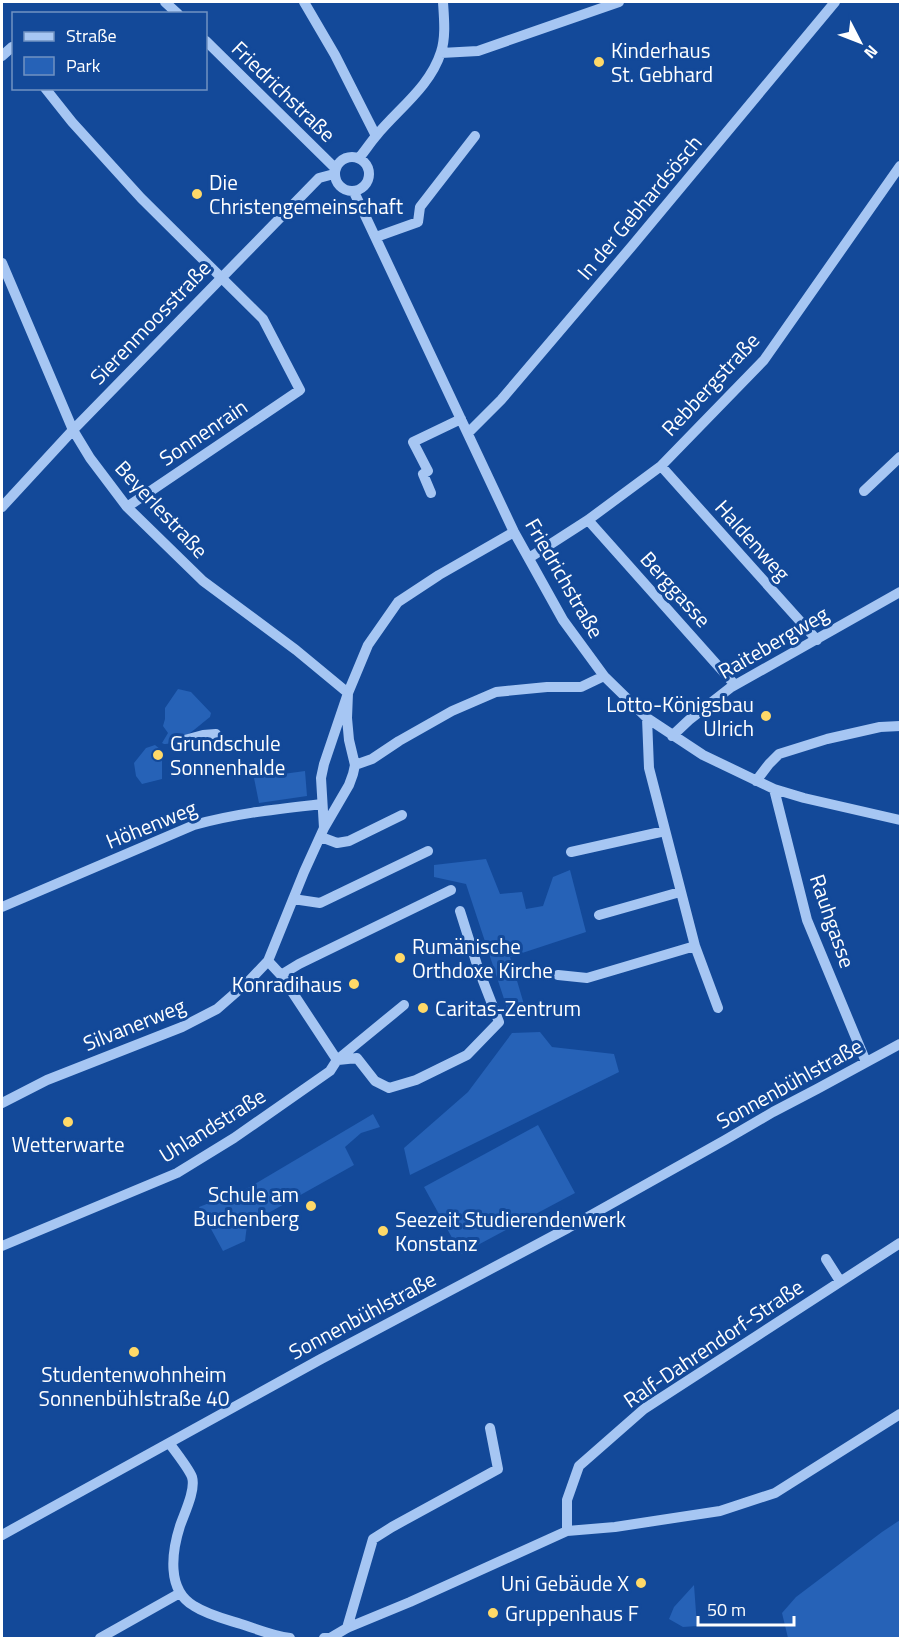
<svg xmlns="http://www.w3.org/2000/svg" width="902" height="1640" viewBox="0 0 902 1640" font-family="'Titillium Web',sans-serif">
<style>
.green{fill:#2662b7}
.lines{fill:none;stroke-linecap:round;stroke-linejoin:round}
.minor{stroke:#a6c6f3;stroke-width:10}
.poi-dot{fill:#ffd968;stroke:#134999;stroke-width:2}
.labels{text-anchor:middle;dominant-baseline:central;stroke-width:6;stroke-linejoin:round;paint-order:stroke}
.poi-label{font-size:21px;fill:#fff;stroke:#134999;text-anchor:start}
.street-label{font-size:21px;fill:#fff;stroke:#134999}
</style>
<rect width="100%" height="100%" fill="#134999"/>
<!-- green -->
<path class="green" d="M178 689 191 692 211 713 210 717C198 726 179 745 164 744L162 743 168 733 163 726 165 719V708Z
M155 745 161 750 162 754V779L142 784 136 776 134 763 146 748Z
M305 771 307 796 259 803 254 778Z
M486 859 500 894 522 892 526 909 543 906 553 877 570 870 586 932 510 957 528 1018 510 1017 466 884 434 877V865Z
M540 1032 552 1047 614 1054 619 1072 410 1175 404 1148 468 1092 512 1033Z
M373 1114 380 1127 361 1133 345 1147 354 1165 247 1225 245 1241 223 1251 199 1207 248 1188Z
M538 1125 575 1193 461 1254 424 1187Z
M900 1520V1638H788L782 1613 796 1597 882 1532Z
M694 1585 697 1626 683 1627 669 1619 674 1607Z"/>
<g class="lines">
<!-- minor -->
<path class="minor" d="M165 2 178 14
M304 2 335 55 376 136
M206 41 335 168
M441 53 478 51 619 2
M2 56 12 47 14 49
M45 88 72 122 141 198 263 319 300 390 127 507
M335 174a17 17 0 1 1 34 0a17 17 0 1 1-34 0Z
M359 158C365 151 370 143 376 136 398 109 430 87 441 52 446 37 444 18 443 2
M354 192 514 532 563 620 604 676 647 718 703 755 774 789 804 798 900 820
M376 237 418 222 420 207 475 136
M2 263 73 430 90 458 127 507 203 581 296 650 348 693
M468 433 501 400 632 246 835 2
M661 466 817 640
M864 491 900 457
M431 493 423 474 428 471 413 442 461 419
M2 507 73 430 319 178 334 174
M588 520 735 685
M529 558 588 520 661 466 764 360 900 166
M647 718 649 768 695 946 718 1008
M672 736 689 720 730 688 900 592
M181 741 203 735 216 734
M355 765 372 759 399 741 452 711 496 692 547 687H581L604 676
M756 781 769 764 779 754 827 739 880 727 900 726
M774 789 807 920 866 1062
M324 828 321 778 324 764 348 693 368 645 398 602 439 575 514 532
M321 837 337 843 349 841 402 815
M571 852 665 831
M293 899 320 903 428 851
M2 907 194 825C237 813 278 809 322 804
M599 915 680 892
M268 961 281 975 337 1060
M281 975 299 964 451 890
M558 975 587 978 695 946
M338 1060 357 1058 375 1081 389 1088 416 1080 467 1055 499 1022 478 968 460 911
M2 1103 47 1080 182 1027 217 1009 249 981 268 961 304 872 324 828 349 785 353 774 355 765 349 740 347 718 348 693
M2 1246 177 1173 234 1138 330 1071 337 1060 404 1005
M826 1259 840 1281
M169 1443C175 1451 189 1469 192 1477 196 1490 184 1514 180 1526 172 1551 166 1590 194 1606 208 1615 225 1619 241 1624 257 1629 273 1636 290 1638
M567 1531V1500L579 1466 644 1409 900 1243
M2 1535 321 1359 568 1228 725 1140 773 1112 817 1089 900 1044
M347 1628 373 1539 392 1527 498 1469 490 1428
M100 1638 180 1593
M324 1638H330L347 1628 410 1602 567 1531 615 1527 720 1511 775 1493 900 1414"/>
</g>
<!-- markers -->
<g class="poi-dot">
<circle cx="599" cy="62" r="6"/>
<circle cx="197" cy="194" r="6"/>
<circle cx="766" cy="716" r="6"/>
<circle cx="158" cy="755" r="6"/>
<circle cx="400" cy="958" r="6"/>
<circle cx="354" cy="984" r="6"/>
<circle cx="423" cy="1008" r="6"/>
<circle cx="68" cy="1122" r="6"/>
<circle cx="311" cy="1206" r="6"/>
<circle cx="383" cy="1231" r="6"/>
<circle cx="134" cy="1352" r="6"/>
<circle cx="641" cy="1583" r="6"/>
<circle cx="493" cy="1613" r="6"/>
</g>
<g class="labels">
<!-- poi labels -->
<g class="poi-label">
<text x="611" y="50">Kinderhaus<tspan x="611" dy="24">St. Gebhard</tspan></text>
<text x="209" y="182">Die<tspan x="209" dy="24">Christengemeinschaft</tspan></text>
<text x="754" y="704" text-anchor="end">Lotto-Königsbau<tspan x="754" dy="24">Ulrich</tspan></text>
<text x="170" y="743">Grundschule<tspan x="170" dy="24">Sonnenhalde</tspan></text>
<text x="412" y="946">Rumänische<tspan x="412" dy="24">Orthdoxe Kirche</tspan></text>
<text x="342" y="984" text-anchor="end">Konradihaus</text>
<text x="435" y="1008">Caritas-Zentrum</text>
<text x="68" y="1144" text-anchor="middle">Wetterwarte</text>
<text x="299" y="1194" text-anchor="end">Schule am<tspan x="299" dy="24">Buchenberg</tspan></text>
<text x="395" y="1219">Seezeit Studierendenwerk<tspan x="395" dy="24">Konstanz</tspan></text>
<text x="134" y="1374" text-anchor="middle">Studentenwohnheim<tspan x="134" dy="24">Sonnenbühlstraße 40</tspan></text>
<text x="629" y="1583" text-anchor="end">Uni Gebäude X</text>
<text x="505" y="1613">Gruppenhaus F</text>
</g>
<!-- street labels -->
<g class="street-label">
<text transform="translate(284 91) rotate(44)">Friedrichstraße</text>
<text transform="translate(639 207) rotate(-50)">In der Gebhardsösch</text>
<text transform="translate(150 322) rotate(-46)">Sierenmoosstraße</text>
<text transform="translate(710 384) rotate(-47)">Rebbergstraße</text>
<text transform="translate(203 432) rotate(-34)">Sonnenrain</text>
<text transform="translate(162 509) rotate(47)">Beyerlestraße</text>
<text transform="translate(753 540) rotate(48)">Haldenweg</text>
<text transform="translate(565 578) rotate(60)">Friedrichstraße</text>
<text transform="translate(676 589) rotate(48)">Berggasse</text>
<text transform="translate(773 642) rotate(-30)">Raitebergweg</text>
<text transform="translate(151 824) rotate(-22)">Höhenweg</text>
<text transform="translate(833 921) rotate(71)">Rauhgasse</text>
<text transform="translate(134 1024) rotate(-22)">Silvanerweg</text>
<text transform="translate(789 1083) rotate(-29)">Sonnenbühlstraße</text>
<text transform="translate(212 1125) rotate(-32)">Uhlandstraße</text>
<text transform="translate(362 1315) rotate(-28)">Sonnenbühlstraße</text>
<text transform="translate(713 1343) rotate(-34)">Ralf-Dahrendorf-Straße</text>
</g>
</g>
<!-- border -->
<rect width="902" height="1640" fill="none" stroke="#ffffff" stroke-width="6"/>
<!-- legend -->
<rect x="12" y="12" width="195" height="78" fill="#134999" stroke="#7192c2" stroke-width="1.5"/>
<rect x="24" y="32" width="30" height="9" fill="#a6c6f3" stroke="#7192c2" stroke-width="1.5"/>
<text x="66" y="42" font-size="18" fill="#ffffff">Straße</text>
<rect x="24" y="57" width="30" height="18" fill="#2662b7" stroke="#7192c2" stroke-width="1.5"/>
<text x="66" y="72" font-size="18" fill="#ffffff">Park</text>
<!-- north arrow -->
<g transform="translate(860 42) rotate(132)" stroke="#134999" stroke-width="4.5" paint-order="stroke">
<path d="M0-4.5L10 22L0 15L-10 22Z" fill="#ffffff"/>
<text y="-9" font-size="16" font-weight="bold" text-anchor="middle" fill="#ffffff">N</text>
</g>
<!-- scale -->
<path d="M698 1616v9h96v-9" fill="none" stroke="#ffffff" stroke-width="3"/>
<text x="707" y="1616" font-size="18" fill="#ffffff" stroke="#134999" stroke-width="4.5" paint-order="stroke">50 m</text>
</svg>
